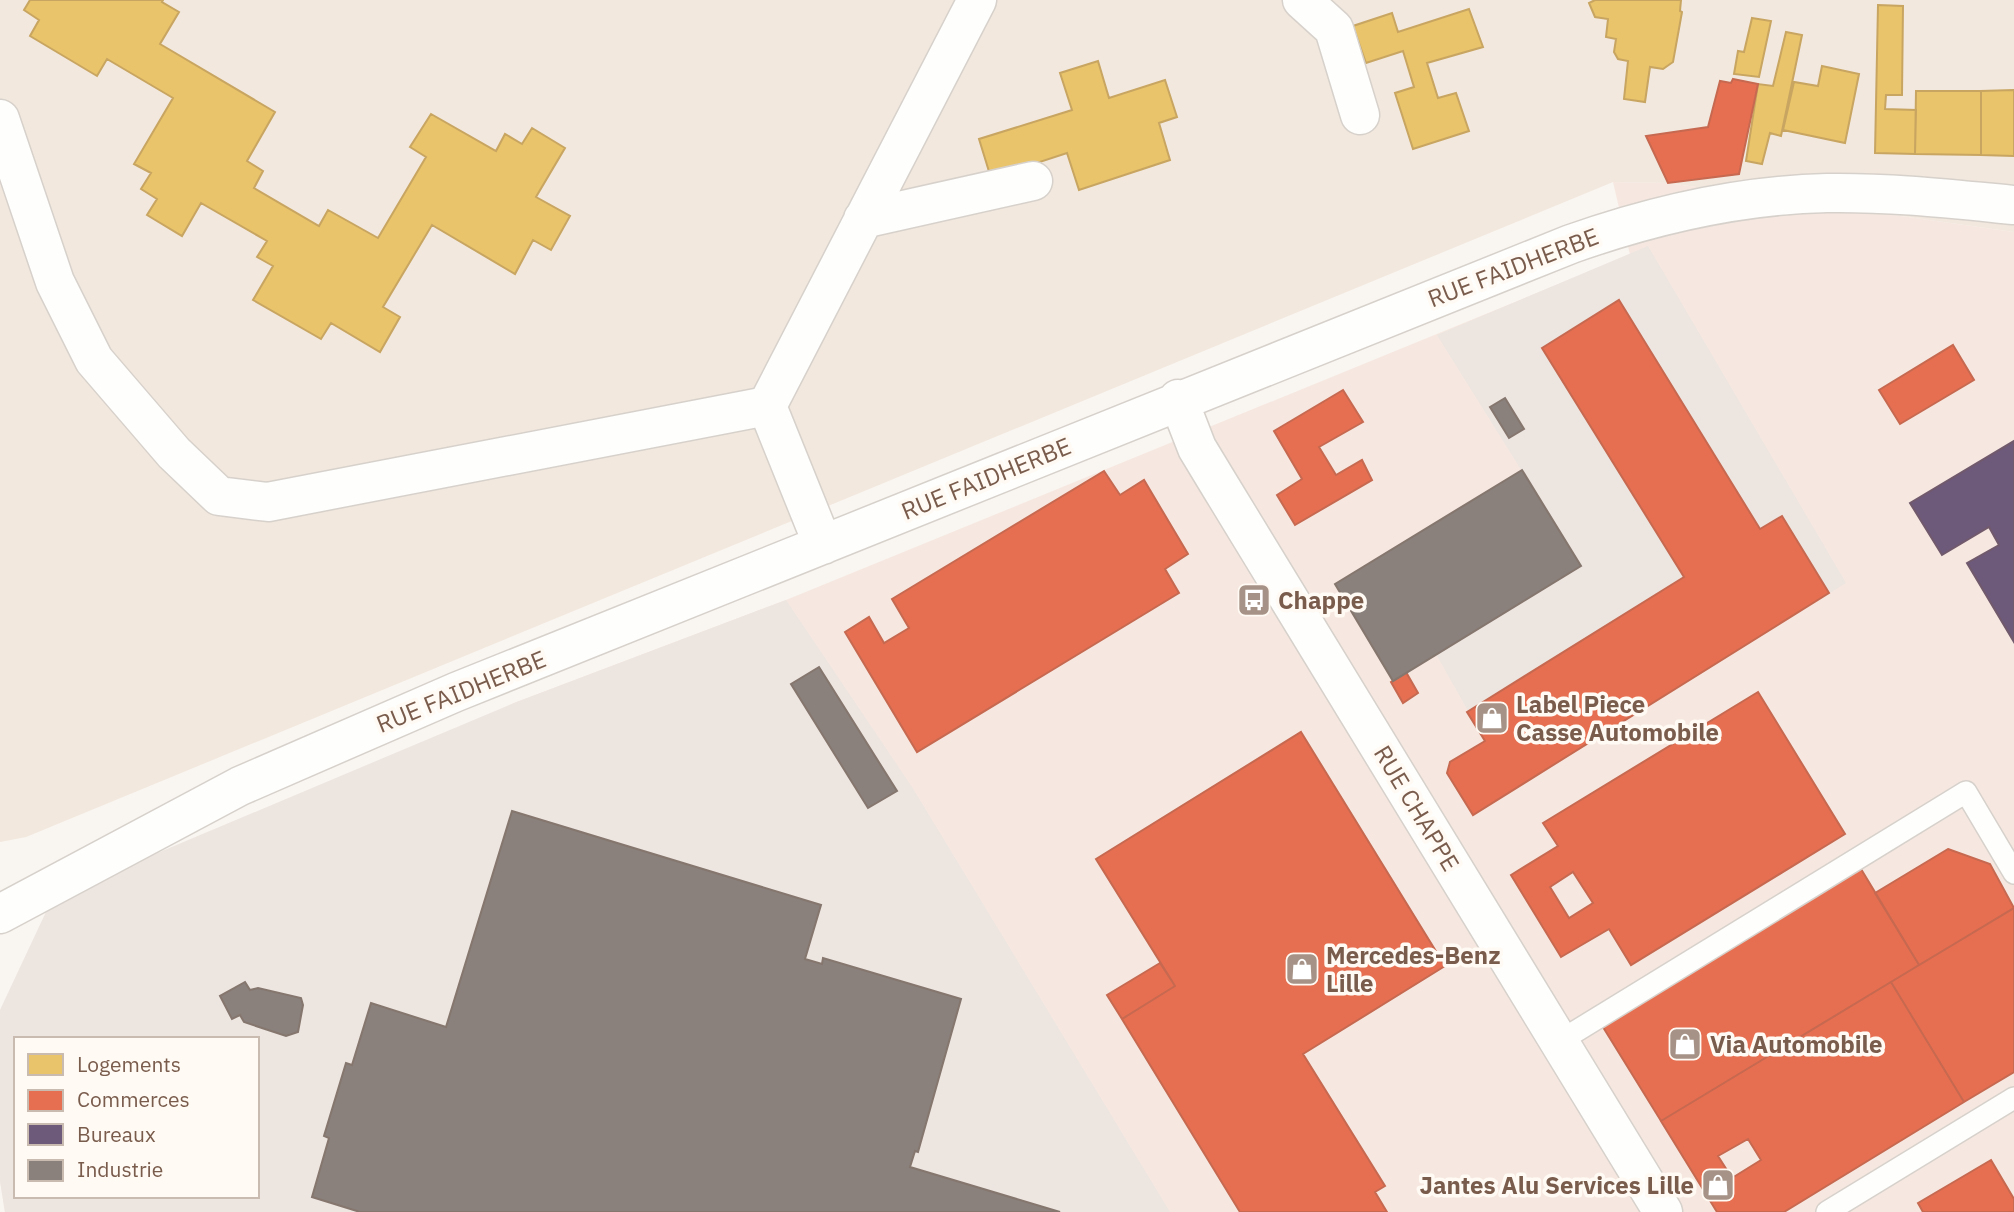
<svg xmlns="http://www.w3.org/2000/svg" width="2014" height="1212" viewBox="0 0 2014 1212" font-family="'IBM Plex Sans',sans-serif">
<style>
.residential{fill:#f2e8de}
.commercial{fill:#f6e8e1;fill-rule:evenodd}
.industrial{fill:#ede5e0;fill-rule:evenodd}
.homes{fill:#e9c46a;stroke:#c8a561;stroke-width:2}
.shops{fill:#e76f51;stroke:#c66950;stroke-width:2;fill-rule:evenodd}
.offices{fill:#6d597a;stroke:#715a6c;stroke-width:2}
.industry{fill:#8a817c;stroke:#85766e;stroke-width:2}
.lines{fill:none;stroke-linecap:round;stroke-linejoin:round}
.service-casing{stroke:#d7d1cb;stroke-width:24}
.minor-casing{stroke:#d7d1cb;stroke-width:41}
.service{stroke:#fefefd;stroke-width:21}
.minor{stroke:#fefefd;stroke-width:38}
.labels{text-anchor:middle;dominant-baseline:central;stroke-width:7;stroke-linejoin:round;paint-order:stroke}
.street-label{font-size:24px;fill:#7a5c4d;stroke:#fffaf3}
.poi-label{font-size:24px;font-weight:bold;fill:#7a5c4d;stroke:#fffaf3;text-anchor:start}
</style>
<rect width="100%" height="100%" fill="#f9f5f0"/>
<!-- residential -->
<path class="residential" d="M0 0H2014V232L1668 183 1613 182 26 837 0 842Z"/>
<!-- commercial -->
<path class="commercial" d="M1613 182 1668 183 2014 232V1212H5L0 1181V1010L514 703 786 600 1630 255ZM16 1039H257V1196H16Z"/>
<!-- industrial -->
<path class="industrial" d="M1648 246 1846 583 1473 815 1447 773 1450 762 1485 741 1436 654 1581 566 1437 335Z
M786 600 912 787 1170 1212H5L0 1181V1010L53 897 514 703ZM16 1039H257V1196H16Z"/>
<!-- homes -->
<path class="homes" d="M30 0H163L162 2 179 12 160 44 275 112 247 161 263 171 254 188 319 226 328 210 378 238 426 157 410 147 431 114 496 151 505 134 522 144 532 128 565 148 536 197 570 216 551 250 533 240 515 274 432 225 383 307 400 317 380 352 331 323 321 339 253 300 273 266 257 257 267 241 201 203 182 236 147 215 157 199 141 189 151 173 134 164 173 98 107 59 97 76 30 36 39 20 24 10Z
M1595 0H1681L1680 11 1682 12 1673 62 1663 69 1650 67 1645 102 1624 99 1628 61 1618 59 1614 52 1616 39 1606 37 1608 19 1595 17 1589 3Z
M1878 5 1903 6 1902 95H1886L1885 109 1916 110 1915 154 1875 153Z
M1469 9 1483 47 1427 63 1438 98 1456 93 1469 131 1413 149 1395 93 1414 87 1403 51 1366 63 1353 26 1392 13 1398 32Z
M1752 18 1771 21 1759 77 1734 74 1738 51 1744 52Z
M1786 32 1802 35 1781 136 1770 133 1762 164 1746 161 1758 84 1773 86Z
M1098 61 1109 98 1165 80 1177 117 1159 123 1170 160 1079 190 1067 153 991 178 979 139 1072 110 1060 73Z
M1822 66 1859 74 1845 143 1783 130 1794 82 1818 86Z
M2014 90V156L1981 155V91Z
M1916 91H1981V155L1915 154Z"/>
<!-- shops -->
<path class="shops" d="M1733 79 1758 84 1739 174 1668 183 1646 136 1708 127 1720 81 1731 83Z
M1619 300 1760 529 1782 516 1829 593 1473 815 1447 773 1450 762 1485 741 1467 712 1684 577 1542 348Z
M1953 345 1974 380 1900 424 1879 390Z
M1343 390 1363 422 1319 447 1336 475 1362 460 1372 480 1295 525 1277 495 1302 479 1274 431Z
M1104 471 1120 495 1144 480 1188 554 1165 569 1179 593 917 752 845 632 869 617 884 643 909 628 892 599Z
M1406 672 1418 693 1403 703 1391 682Z
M1758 692 1845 834 1631 965 1609 929 1561 957 1511 875 1558 846 1543 823ZM1573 872 1593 903 1569 918 1550 887Z
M1301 732 1445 966 1303 1054 1385 1186 1375 1192 1387 1212H1240L1122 1019 1175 986 1096 859Z
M1948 849 1990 864 2014 908 1919 965 1875 893Z
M1861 869 1919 965 1661 1121 1603 1027Z
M2014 908V1072L1964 1102 1891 982Z
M1160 963 1175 986 1122 1019 1107 995Z
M1891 982 1964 1102 1784 1212H1717L1661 1121ZM1748 1139 1761 1160 1732 1178 1718 1156Z
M1991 1160 2014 1199V1212H1923L1918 1203Z"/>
<!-- offices -->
<path class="offices" d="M2014 441V642L1967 563 1999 545 1989 527 1942 555 1910 503Z"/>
<!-- industry -->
<path class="industry" d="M1505 398 1524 429 1509 438 1490 407Z
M1522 470 1581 566 1393 681 1335 584Z
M819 667 897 791 868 808 791 684Z
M512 811 821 905 805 959 822 964 823 958 961 999 918 1152 915 1151 910 1167 1060 1212H360L312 1197 329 1138 324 1136 346 1063 352 1065 371 1003 446 1027Z
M245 982 250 990 258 988 301 998 303 1005 298 1032 286 1036 244 1022 240 1015 232 1019 220 996Z"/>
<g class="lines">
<defs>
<path id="service" d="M1560 1041 1966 792 2014 873
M1827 1212 2014 1098"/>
<path id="minor" d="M1302 0 1334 29 1360 115
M0 119 55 282 94 360 174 453 219 496 268 502 767 406 977 0
M863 219 1033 181
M1178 399 1197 448 1217 481 1663 1212
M767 406 823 545
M0 914 240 786 456 692 1571 244C1653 215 1741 195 1827 193 1890 192 1952 199 2014 205"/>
</defs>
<!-- service casing -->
<use href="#service" class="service-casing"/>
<!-- minor casing -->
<use href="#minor" class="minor-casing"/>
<!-- service -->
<use href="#service" class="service"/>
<!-- minor -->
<use href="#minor" class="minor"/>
</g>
<!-- icons -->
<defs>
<symbol id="bus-square" viewBox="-11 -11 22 22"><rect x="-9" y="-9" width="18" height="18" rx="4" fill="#a69286" stroke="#fffaf3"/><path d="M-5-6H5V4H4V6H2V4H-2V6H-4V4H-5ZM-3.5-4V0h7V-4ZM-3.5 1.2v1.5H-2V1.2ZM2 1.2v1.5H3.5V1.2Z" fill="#fff"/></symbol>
<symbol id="shop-square" viewBox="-11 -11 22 22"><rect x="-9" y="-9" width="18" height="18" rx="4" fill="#a69286" stroke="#fffaf3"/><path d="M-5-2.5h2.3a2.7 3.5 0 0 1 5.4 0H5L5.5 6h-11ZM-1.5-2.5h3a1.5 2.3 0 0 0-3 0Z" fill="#fff"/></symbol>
</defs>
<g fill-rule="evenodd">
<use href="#bus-square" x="1235" y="581" width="38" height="38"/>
<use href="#shop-square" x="1473" y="699" width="38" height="38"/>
<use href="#shop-square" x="1283" y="950" width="38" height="38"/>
<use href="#shop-square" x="1666" y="1025" width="38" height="38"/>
<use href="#shop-square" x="1699" y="1166" width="38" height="38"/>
</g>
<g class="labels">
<!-- street labels -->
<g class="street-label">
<text transform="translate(1513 267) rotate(-21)">RUE FAIDHERBE</text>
<text transform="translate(986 478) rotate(-22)">RUE FAIDHERBE</text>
<text transform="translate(461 691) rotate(-22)">RUE FAIDHERBE</text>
<text transform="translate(1417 808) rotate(59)">RUE CHAPPE</text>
</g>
<!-- poi labels -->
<g class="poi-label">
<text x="1278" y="600">Chappe</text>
<text x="1516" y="704">Label Piece<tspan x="1516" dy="28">Casse Automobile</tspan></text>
<text x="1326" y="955">Mercedes-Benz<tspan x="1326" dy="28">Lille</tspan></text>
<text x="1710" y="1044">Via Automobile</text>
<text x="1694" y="1185" text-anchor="end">Jantes Alu Services Lille</text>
</g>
</g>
<!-- legend -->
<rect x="14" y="1037" width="245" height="161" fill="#fffaf3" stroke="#cabbb1" stroke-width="2"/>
<rect x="28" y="1054" width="35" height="21" fill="#e9c46a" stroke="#cabbb1" stroke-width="2"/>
<text x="77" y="1072" font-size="21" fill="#7a5c4d">Logements</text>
<rect x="28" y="1090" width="35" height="21" fill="#e76f51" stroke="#cabbb1" stroke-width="2"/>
<text x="77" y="1107" font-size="21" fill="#7a5c4d">Commerces</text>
<rect x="28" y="1124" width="35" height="21" fill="#6d597a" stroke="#cabbb1" stroke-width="2"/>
<text x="77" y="1142" font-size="21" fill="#7a5c4d">Bureaux</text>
<rect x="28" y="1160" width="35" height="21" fill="#8a817c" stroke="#cabbb1" stroke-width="2"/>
<text x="77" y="1177" font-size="21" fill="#7a5c4d">Industrie</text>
</svg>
